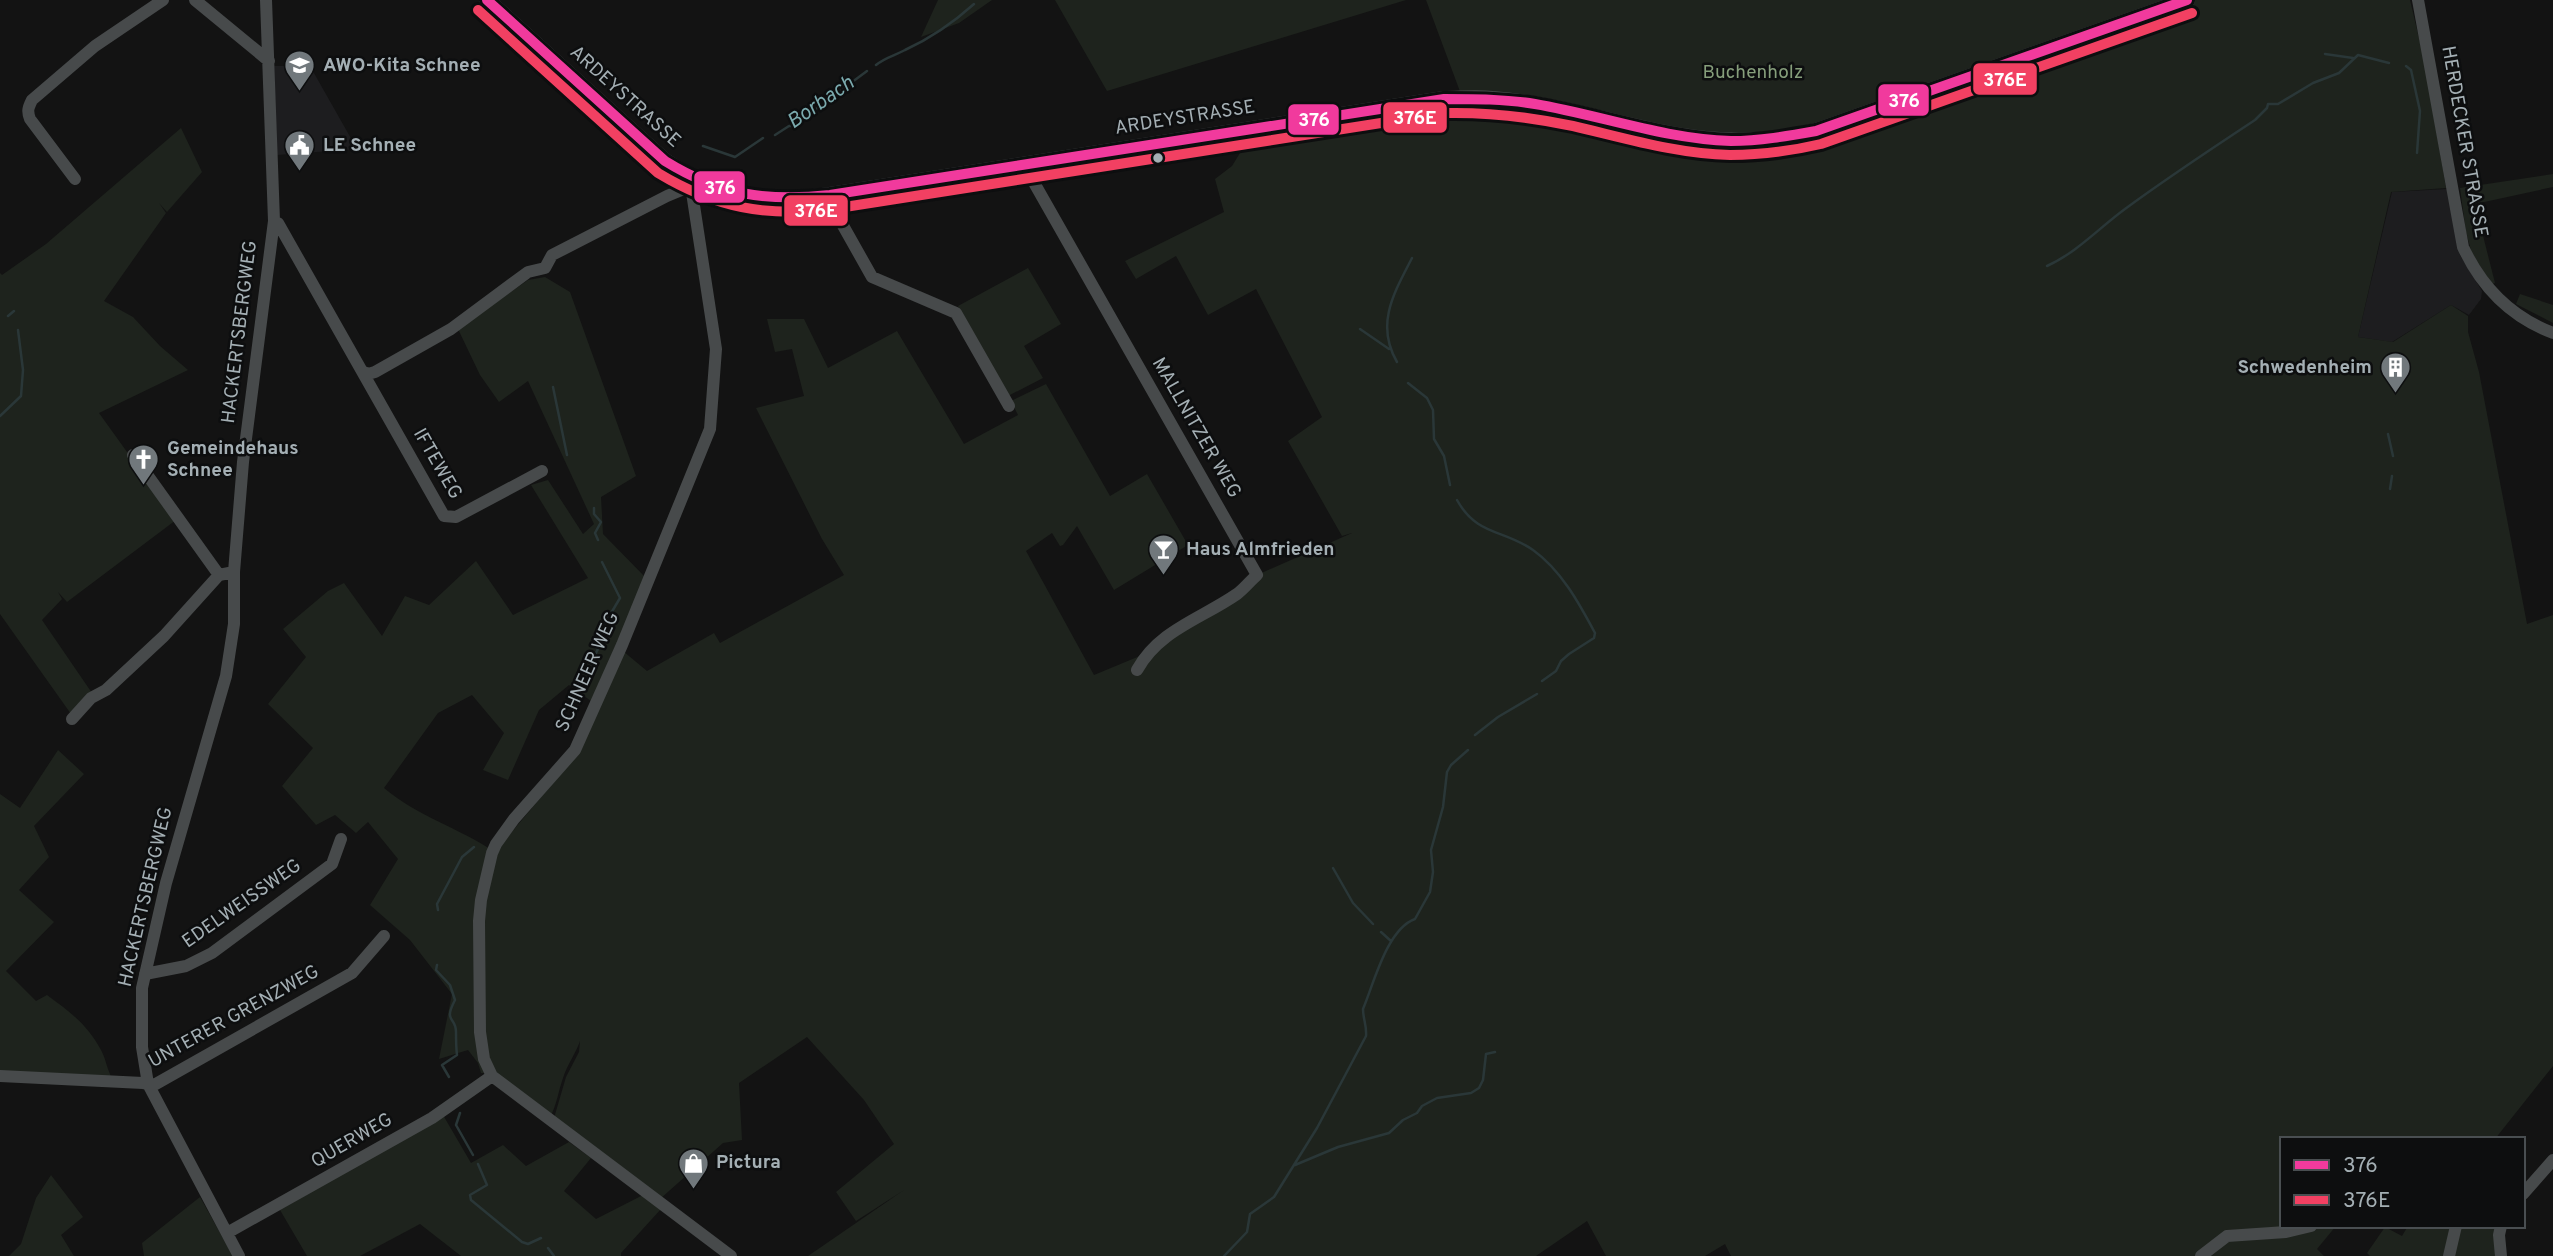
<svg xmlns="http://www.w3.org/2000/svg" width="2553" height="1256" viewBox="0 0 2553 1256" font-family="Overpass,sans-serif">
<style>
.built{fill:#1d1d1f}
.green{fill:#1e231d}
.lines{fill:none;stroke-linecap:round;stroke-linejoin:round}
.stream{stroke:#2a3738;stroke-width:2.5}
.minor{stroke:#474a4b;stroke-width:12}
.major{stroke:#494c4d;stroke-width:16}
.bus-1-casing{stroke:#0d0e0f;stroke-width:16}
.bus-2-casing{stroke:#0d0e0f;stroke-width:16}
.bus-1{stroke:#f13a9d;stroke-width:10}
.bus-2{stroke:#f24062;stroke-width:10}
.bus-dot{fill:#a4afb4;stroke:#0d0e0f;stroke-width:2.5}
.labels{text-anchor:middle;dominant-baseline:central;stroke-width:5;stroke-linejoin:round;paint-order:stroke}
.poi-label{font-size:19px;font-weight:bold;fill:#a4afb4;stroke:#0d0e0f;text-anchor:start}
.park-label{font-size:19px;fill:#869e7b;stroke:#0d0e0f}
.street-label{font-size:19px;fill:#a4afb4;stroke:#0d0e0f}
.water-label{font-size:21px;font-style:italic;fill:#7baaae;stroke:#0d0e0f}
.line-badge{stroke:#0d0e0f;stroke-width:2.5}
.badge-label{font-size:19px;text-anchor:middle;font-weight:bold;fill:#fff}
</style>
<rect width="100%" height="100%" fill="#131313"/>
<!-- built -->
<path class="built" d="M274 66H310L357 149 277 155Z
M2447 189 2460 255 2482 291 2481 299 2469 315 2451 305 2392 342 2358 337 2392 192Z"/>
<!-- green -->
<path class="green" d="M938 0H992L959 23 921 37Z
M1055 0H1406L1107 91Z
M1426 0H2410L2426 68 2446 188 2391 192 2358 337 2393 342 2451 305 2468 316V332L2479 372 2527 624 2553 615V1066L2495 1139H2282V1226H2336L2317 1249 2324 1256H1731L1725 1244 1705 1256H1606L1587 1221 1536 1256H808L904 1190 856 1221 836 1192 894 1144 864 1100 807 1037 739 1083 742 1140 723 1143 660 1199 554 1118 566 1077 579 1052 580 1041C576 1053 567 1065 563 1078 558 1092 557 1105 550 1117L492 1073H481L478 1063 468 1050 439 1059 452 994 410 940 370 905 398 859 368 822 356 833 335 815 316 825 282 786 313 748 268 704 306 657 283 629 328 591 344 583 382 636 405 596 429 605 476 561 513 615 588 578 531 485 548 480 583 534 594 524 528 381 499 402 480 375 458 329 528 280 545 277 570 292 636 476 601 497 603 534 646 578 591 701 569 685 539 710 508 780 483 770 504 733 472 695 438 713 384 788C417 816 459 828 495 852L579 752 623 651 647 671 714 633 720 643 844 575 822 539 756 408 804 396 792 349 775 352 767 319H804L828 368 897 331 964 444 1018 415 1011 401 1046 384 1110 496 1147 474 1188 545 1114 590 1077 526 1063 545 1060 546 1052 533 1026 551 1094 675 1147 653 1257 575 1352 533 1342 536 1288 441 1322 417 1256 289 1208 315 1176 256 1136 279 1125 261 1224 212 1215 179 1232 166 1240 153 1238 148 1241 137 1465 105Z
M181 128 202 172 167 212 159 203 166 213 104 301 133 317 160 346 188 370 99 413 176 520 67 602 58 592 62 599 42 620 92 693 71 714 0 614V273L2 275 46 244Z
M2553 174V187L2475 204 2495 283 2490 285 2472 254 2466 232 2460 188Z
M1028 268 1061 324 1024 346 1043 378 1008 396 958 306Z
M2520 294 2553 305V323L2516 304Z
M58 750 84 774 34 826 49 857 19 890 54 922 6 971 36 1001 47 995C70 1012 87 1024 101 1050 106 1059 107 1070 113 1080L0 1075V794L20 808Z
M443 1115 471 1163 503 1145 526 1166 569 1142 591 1158 564 1191 596 1219 643 1195 661 1209 621 1253V1256H461L420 1224 360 1256H307L280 1210Z
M51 1175 83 1217 61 1235 74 1256H9L21 1244 36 1198Z
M200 1197 233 1256H144L142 1243Z
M2408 1226H2494L2498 1256H2370L2367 1253 2385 1227 2402 1236Z"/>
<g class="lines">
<!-- stream -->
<path class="stream" d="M2325 54 2353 58
M876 65C886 57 894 56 905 50 929 39 954 22 974 4
M2406 66 2411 70 2420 111 2417 153
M775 135 789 126H793L867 71
M703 146 735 157 763 138
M2047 266C2076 253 2099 228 2125 209 2167 178 2211 149 2255 120L2267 108 2268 104H2278L2313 83 2339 73 2358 55 2389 63
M8 316 14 311
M1360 329 1389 349
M1397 362C1375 324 1394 293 1412 258
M1408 383 1427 398 1433 410 1434 439 1444 456 1450 485
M553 387 567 455
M0 416 21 396 23 370 18 330
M2388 434 2393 456
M2390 489 2392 476
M1457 500C1477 536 1503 529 1533 550 1561 570 1579 603 1595 633L1594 638 1569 654 1561 661 1556 671 1542 681
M594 508V514L601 522 595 533 598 540
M592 661 598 649 593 645 594 642 620 598 602 562
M1475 735 1498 717 1537 694
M1333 868 1353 903 1373 924
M438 910 437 904 462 857 474 847
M1381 932 1391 941
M437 965 436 970 450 985 455 1000C443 1023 456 1016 456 1032 456 1039 456 1047 457 1055L442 1065 449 1077
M460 1113 456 1125 473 1155
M478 1164 487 1185 470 1195 471 1200 522 1242 528 1244 541 1238
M1295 1165 1338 1147 1389 1133 1403 1120 1417 1113 1422 1106 1437 1098 1471 1093 1479 1088 1483 1080 1486 1054 1495 1052
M548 1248 554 1256
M1224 1256 1247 1232 1250 1214 1274 1197 1317 1128 1366 1036C1367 1026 1363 1019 1363 1009 1374 983 1387 929 1415 919L1430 892 1433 872 1431 850 1443 807 1447 772 1451 765 1468 750"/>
<!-- minor -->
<path class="minor" d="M195 0 269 61
M2418 0 2463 247C2482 288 2511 317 2553 333
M1024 165 1257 575C1250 581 1244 589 1237 594 1201 619 1159 630 1137 670
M75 179 30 119C27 111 28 108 32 100L95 46 163 0
M694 179 691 186 716 349 710 429 622 645 575 750 514 819 496 844 492 853 481 900 479 921 480 1032 484 1059 492 1076 731 1256
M830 195 832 206 872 277 956 313 1009 406
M274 221 278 223 444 516 456 517 542 471
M362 371 368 374 375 372 451 329 528 272 545 268 552 255 667 196 691 186
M133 455 219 575
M72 719 91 698 106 690 164 636 219 575 234 572
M145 974 186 966 212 953 332 864 341 839
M0 1076 143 1083 154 1085 352 973 384 936
M2523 1194 2553 1160
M2501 1226 2499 1235 2501 1256
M227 1233 432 1118 492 1076
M239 1256 148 1084 142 1047V988L166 883 226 676 234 624V572L243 462 274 221 266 0
M2201 1256 2227 1236 2286 1232 2311 1226
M2449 1256 2456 1226"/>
<!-- major -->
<path class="major" d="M487 0 665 161C717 196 768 204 830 195L1444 99C1460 99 1476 97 1492 99 1609 108 1694 163 1816 131L2187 0"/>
<defs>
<path id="bus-1" d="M487 0 665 161C720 195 766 202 830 195L1444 99C1475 99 1505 99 1535 104 1600 115 1664 139 1731 141 1760 141 1788 136 1816 131L2187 0"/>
<path id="bus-2" d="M478 10 658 173C716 208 765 217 832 209L1445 113C1489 112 1530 117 1573 126 1625 138 1677 154 1730 155 1761 155 1791 151 1821 144L2192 13"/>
</defs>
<!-- bus-1 casing -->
<use href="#bus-1" class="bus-1-casing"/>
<!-- bus-2 casing -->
<use href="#bus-2" class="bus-2-casing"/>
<!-- bus-1 -->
<use href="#bus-1" class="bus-1"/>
<!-- bus-2 -->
<use href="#bus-2" class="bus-2"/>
</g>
<!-- icons -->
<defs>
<symbol id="school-pin" viewBox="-11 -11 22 30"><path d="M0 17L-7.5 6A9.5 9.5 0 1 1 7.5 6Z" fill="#71787c" stroke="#0d0e0f"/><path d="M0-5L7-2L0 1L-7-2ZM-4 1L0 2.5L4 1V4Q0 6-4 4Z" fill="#fff"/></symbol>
<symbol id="civic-pin" viewBox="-11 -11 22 30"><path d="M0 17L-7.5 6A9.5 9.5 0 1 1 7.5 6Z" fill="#71787c" stroke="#0d0e0f"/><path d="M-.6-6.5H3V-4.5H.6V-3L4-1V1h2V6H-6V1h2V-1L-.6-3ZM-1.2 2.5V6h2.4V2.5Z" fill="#fff"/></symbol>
<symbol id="building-pin" viewBox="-11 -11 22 30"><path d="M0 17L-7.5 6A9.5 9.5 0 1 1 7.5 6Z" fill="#71787c" stroke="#0d0e0f"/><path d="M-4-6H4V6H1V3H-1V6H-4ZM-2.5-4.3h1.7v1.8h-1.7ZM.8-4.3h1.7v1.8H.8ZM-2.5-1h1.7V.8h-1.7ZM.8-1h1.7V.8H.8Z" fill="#fff"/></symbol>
<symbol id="church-pin" viewBox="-11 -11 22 30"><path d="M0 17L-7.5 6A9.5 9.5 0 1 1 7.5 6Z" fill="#71787c" stroke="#0d0e0f"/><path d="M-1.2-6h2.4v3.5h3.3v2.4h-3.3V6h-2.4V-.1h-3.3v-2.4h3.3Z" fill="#fff"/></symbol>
<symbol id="bar-pin" viewBox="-11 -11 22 30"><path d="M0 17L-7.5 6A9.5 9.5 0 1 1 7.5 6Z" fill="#71787c" stroke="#0d0e0f"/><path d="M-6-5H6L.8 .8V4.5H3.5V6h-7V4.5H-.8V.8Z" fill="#fff"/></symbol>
<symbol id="shop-pin" viewBox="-11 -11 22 30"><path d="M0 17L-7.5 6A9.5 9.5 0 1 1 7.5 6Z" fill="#71787c" stroke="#0d0e0f"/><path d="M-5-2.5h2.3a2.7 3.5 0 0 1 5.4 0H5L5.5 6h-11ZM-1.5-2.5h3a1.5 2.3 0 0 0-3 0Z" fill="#fff"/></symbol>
</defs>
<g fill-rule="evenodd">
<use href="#school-pin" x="282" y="48" width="35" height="47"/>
<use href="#civic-pin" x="282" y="128" width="35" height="47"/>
<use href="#building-pin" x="2378" y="350" width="35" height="47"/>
<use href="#church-pin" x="126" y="442" width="35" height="47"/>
<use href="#bar-pin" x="1146" y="532" width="35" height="47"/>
<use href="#shop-pin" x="676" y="1146" width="35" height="47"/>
</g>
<!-- markers -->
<circle class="bus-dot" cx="1158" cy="158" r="6"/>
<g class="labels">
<!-- poi labels -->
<g class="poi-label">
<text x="323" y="66">AWO-Kita Schnee</text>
<text x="323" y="146">LE Schnee</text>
<text x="2372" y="368" text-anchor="end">Schwedenheim</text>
<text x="167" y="449">Gemeindehaus<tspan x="167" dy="22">Schnee</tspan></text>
<text x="1186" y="550">Haus Almfrieden</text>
<text x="716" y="1163">Pictura</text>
</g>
<!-- park labels -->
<g class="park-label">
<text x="1753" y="73">Buchenholz</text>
</g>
<!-- street labels -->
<g class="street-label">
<text transform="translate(625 97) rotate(42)">ARDEYSTRASSE</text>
<text transform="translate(1185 118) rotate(-9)">ARDEYSTRASSE</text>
<text transform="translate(2464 142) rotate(80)">HERDECKER STRASSE</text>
<text transform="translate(240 332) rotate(-83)">HACKERTSBERGWEG</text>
<text transform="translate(1196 428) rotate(60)">MALLNITZER WEG</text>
<text transform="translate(437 464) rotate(60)">IFTEWEG</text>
<text transform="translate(588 672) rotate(-66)">SCHNEER WEG</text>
<text transform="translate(146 897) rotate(-77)">HACKERTSBERGWEG</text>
<text transform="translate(242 904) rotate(-35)">EDELWEISSWEG</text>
<text transform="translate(234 1017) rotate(-29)">UNTERER GRENZWEG</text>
<text transform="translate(352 1141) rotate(-30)">QUERWEG</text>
</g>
<!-- water labels -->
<g class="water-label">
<text transform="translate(821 103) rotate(-35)">Borbach</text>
</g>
</g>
<g class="line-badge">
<rect x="1972" y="62" width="66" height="34" rx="7" fill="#f24062"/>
<rect x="1877" y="83" width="53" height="34" rx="7" fill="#f13a9d"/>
<rect x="1382" y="101" width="66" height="33" rx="7" fill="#f24062"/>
<rect x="1287" y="103" width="53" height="33" rx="7" fill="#f13a9d"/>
<rect x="693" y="170" width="53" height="34" rx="7" fill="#f13a9d"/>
<rect x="783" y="194" width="66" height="33" rx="7" fill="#f24062"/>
</g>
<g class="badge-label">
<text x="2005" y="86">376E</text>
<text x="1904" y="107">376</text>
<text x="1415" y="124">376E</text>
<text x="1314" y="126">376</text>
<text x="720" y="194">376</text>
<text x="816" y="217">376E</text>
</g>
<!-- legend -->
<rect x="2280" y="1137" width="245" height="91" fill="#0d0e0f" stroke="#494e51" stroke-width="2"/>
<rect x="2294" y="1160" width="35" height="10" fill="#f13a9d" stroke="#494e51" stroke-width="2"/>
<text x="2343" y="1172" font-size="21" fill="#a4afb4">376</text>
<rect x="2294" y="1195" width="35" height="10" fill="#f24062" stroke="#494e51" stroke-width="2"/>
<text x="2343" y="1207" font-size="21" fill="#a4afb4">376E</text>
</svg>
